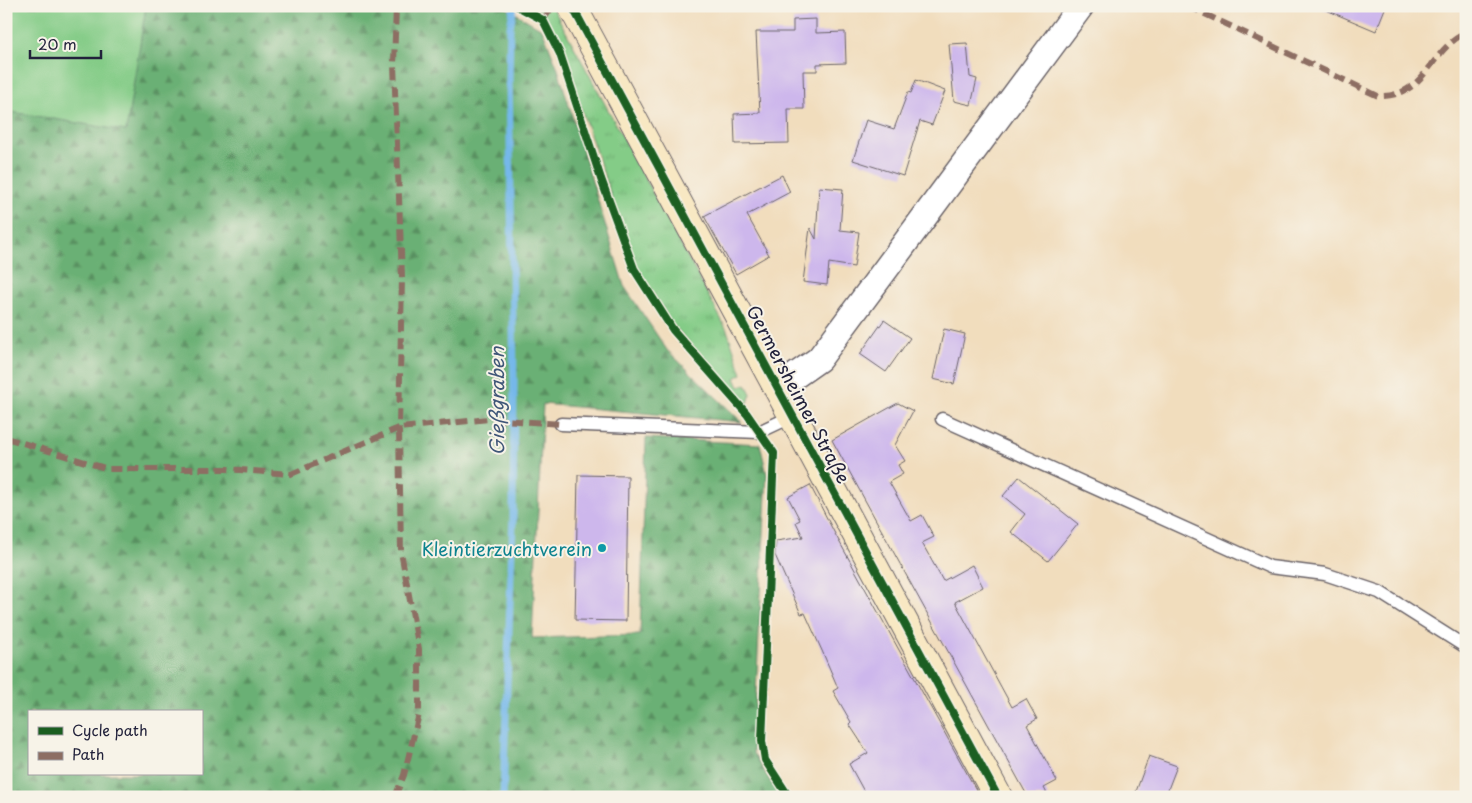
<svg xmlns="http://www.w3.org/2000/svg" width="1472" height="803" viewBox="0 0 1472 803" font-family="'Playpen Sans',sans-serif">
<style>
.grass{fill:url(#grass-tufts);stroke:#537761}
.forest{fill:url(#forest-firs);stroke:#466958;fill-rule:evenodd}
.pitch{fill:#84cc87;stroke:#537761}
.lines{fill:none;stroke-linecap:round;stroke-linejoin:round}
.stream{stroke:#74b8ea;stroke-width:7}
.building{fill:#cdb7ec}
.lane-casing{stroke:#6a6368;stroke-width:15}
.street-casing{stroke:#6a6368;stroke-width:28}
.secondary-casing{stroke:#6a6368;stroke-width:30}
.lane{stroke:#fff;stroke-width:12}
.street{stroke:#fff;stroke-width:25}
.secondary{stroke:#f8e8c3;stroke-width:28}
.quiet{stroke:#8d6e63;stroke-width:6;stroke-dasharray:12 6;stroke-linecap:butt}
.cycleway-casing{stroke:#f7f3e8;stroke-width:11}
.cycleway{stroke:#1b5e20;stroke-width:8}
.culture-dot{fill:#0f9aa8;stroke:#f7f3e8;stroke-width:2}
.labels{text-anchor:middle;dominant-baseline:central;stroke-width:4;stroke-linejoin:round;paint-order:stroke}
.street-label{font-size:18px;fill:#22223b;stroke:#f7f3e8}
.culture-label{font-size:18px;fill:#0d838f;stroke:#f7f3e8;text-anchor:end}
.water-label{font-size:19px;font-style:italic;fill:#3f5678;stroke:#f7f3e8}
</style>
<defs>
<pattern id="grass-tufts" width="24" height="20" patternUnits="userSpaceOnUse" patternTransform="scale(1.25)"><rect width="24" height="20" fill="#84cc87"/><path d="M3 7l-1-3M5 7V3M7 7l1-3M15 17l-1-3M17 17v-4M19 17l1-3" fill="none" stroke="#72af75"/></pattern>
<pattern id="forest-firs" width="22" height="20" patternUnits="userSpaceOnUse" patternTransform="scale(1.25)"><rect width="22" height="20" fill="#6bb074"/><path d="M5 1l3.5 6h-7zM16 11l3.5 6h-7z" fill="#588f60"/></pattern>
</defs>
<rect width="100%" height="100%" fill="#f7f3e8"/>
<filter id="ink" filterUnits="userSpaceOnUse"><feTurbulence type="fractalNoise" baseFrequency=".02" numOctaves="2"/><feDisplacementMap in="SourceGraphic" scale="10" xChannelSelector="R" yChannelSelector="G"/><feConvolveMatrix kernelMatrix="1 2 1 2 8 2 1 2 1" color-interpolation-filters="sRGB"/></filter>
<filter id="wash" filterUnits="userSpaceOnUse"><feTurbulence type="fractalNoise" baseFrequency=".0096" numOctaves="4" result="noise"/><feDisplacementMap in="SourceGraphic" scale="20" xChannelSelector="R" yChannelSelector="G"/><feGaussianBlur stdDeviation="1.12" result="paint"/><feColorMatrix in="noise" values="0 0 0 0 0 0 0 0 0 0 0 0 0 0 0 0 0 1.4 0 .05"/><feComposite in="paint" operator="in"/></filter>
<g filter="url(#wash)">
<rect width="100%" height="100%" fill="#f1ddbd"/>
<!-- grass -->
<path class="grass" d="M532 6H552L727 330 742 374 735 378 739 387 746 384 751 394 747 405 672 324 636 268 562 53 541 11Z"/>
<!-- forest -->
<path class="forest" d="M146 6H503L542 29 557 66 624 286 667 350 742 422 543 404 532 638 640 635 646 438 760 444 767 474 753 753 780 797H6V111L126 131ZM29 712H201V774H29Z"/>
<!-- pitch -->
<path class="pitch" d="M6 6H146L126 131 6 111Z"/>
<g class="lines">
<!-- stream -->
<path class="stream" d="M503 797 513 518 514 383 509 79 510 27 514 6"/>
</g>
<g id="blocks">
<!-- building -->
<path class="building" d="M1317 6H1386L1376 31Z
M816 19V33L845 32 846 63 817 64V71H803L804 109H788L789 143 735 144 734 114 760 113 756 32H793V20Z
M967 43 970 77 977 79 971 105 954 101 949 44Z
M916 80 945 91 932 125 920 121 903 176 853 160 866 120 894 129 908 92 911 93Z
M782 175 790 192 747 215 769 255 736 274 704 216Z
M819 187 843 189 840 230 859 232 854 267 829 263 827 285 803 282 810 228 816 239Z
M884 320 910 338 886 372 860 354Z
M944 329 965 334 954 384 933 379Z
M898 403 913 411 895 445 905 461 898 465 903 474 889 482 911 521 922 515 934 537 922 543 943 581 972 565 983 587 955 602 1012 707 1026 699 1037 719 1027 725 1057 781 1044 788 1049 797H1028L832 440Z
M578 475 628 476 626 621 575 620Z
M1019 477 1078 524 1048 561 1011 532 1025 514 1003 496Z
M810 485 834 532 980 797H867L849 764 868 753 849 724 851 722 833 691 838 688 823 653 805 613 801 614 775 555 776 541 803 537 796 522 800 520 788 497Z
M1149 756 1177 766 1165 797H1134Z"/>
</g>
</g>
<g filter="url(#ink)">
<use href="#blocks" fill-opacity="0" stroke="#6a6368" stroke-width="1"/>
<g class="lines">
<defs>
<path id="lane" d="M942 419 1270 567 1325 574 1379 592 1466 647
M561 424 759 432 793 416"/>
<path id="street" d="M779 387 819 359 1081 6"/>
<path id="secondary" d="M572 6 998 797"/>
</defs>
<!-- lane casing -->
<use href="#lane" class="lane-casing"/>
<!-- street casing -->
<use href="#street" class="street-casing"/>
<!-- secondary casing -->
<use href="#secondary" class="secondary-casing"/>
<!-- lane -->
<use href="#lane" class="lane"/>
<!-- street -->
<use href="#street" class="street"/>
<!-- secondary -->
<use href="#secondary" class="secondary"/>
<!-- quiet -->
<path class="quiet" d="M1188 6 1378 96C1427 98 1429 49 1466 33
M543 20 553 6
M6 438 108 469H227L291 474 399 428 402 277 394 64 396 6
M395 797 404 775 419 714V649L401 552 399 428 489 419 561 424"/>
<defs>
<path id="cycleway" d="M517 6 543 20 560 54 601 179 634 269 673 330 747 414 774 453 762 741 765 760 789 797
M572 6 998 797"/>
</defs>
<!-- cycleway casing -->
<use href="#cycleway" class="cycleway-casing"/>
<!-- cycleway -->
<use href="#cycleway" class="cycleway"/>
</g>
</g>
<!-- markers -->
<circle class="culture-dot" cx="602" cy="548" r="5"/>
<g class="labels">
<!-- street labels -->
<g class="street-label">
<text transform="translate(799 394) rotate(62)">Germersheimer Straße</text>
</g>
<!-- culture labels -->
<g class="culture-label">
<text x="592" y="548">Kleintierzuchtverein</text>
</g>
<!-- water labels -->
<g class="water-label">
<text transform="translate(496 401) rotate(-90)">Gießgraben</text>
</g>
</g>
<!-- margin -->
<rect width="1472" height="803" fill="none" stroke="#f7f3e8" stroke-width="25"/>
<!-- legend -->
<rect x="28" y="710" width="175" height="65" fill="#f7f3e8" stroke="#a29fa3"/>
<rect x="38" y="727" width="25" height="8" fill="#1b5e20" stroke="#a29fa3"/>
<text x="72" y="736" font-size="15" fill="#22223b">Cycle path</text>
<rect x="38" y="752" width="25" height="8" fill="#8d6e63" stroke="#a29fa3"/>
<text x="72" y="760" font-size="15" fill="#22223b">Path</text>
<!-- scale -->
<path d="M30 50v8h71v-8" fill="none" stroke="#22223b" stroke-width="2.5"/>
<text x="38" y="50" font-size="15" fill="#22223b" stroke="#f7f3e8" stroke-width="4" paint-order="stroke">20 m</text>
</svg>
